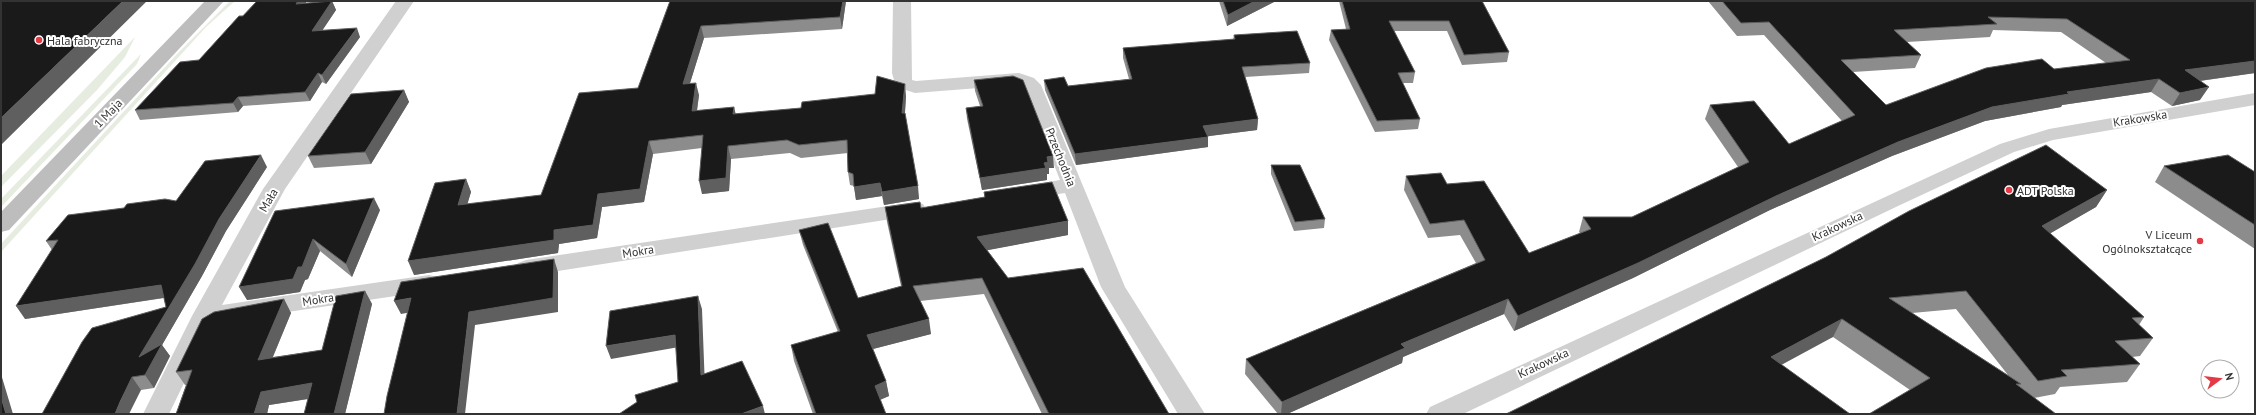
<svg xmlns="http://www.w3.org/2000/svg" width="2256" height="415" viewBox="0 0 2256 415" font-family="'PT Sans',sans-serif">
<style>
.green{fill:#e6ecdf}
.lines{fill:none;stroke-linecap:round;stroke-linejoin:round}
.minor{fill:#d0d0d0;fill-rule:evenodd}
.tertiary{fill:#d0d0d0;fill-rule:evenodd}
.secondary{fill:#bdbdbd;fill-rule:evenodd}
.wall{fill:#8c8c8c;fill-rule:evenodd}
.shaded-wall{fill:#5f5f5f}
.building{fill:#1a1a1a;stroke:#5f5f5f;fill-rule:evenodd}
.poi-dot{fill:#e63946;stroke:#fff;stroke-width:1.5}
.labels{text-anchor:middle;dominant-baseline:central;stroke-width:4;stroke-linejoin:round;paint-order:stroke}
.poi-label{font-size:12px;fill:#333;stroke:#fff;text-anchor:start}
.street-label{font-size:12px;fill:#333;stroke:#fff}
</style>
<rect width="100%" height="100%" fill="#fff"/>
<!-- green -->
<path class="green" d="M230 1H235L206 27 1 252V244L179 52Z
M135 37 125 57 97 90 1 187V176Z
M141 54 137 64 1 207V199Z"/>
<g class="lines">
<!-- minor -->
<path class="minor" d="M396 1H414L285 189 222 305 429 275 437 277 441 283 437 289 429 291 213 323 169 414H143L192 316 263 189Z
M893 1H911L912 80 916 81 1019 73 1034 78 1041 85 1125 287 1205 414H1178L1101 287 1065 193 1026 199 1018 197 1015 192 1018 187 1060 180 1025 91 1017 85 915 93 896 87 892 73Z
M915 202 923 204 926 209 923 214 526 276 518 273 514 268 518 263 526 260Z"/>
<!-- tertiary -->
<path class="tertiary" d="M2255 93V105L2053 140 2014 152 1898 206 1463 414H1426L1430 407 2000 144 2049 129Z"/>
<!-- secondary -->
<path class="secondary" d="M205 1H224L9 230 1 232V212Z"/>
</g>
<!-- wall -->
<path class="wall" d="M257 1H305L306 3 332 1 336 10 322 30 360 37 326 84 322 82 310 101 243 106 238 112 140 120 135 110 199 60Z
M670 1H846L842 29 704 38 690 83 699 95 697 111 734 107 735 114 801 108 906 96 905 113 919 199 884 205 882 196 856 200 854 186 850 185 848 172V153L801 158 790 153 731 159 729 191 702 194V148L653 154 644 202 602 207 597 238 559 244 558 253 414 275 466 179 471 192 467 204 541 195 638 88Z
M1219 1H1276L1227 26Z
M1339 1H1482L1509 52 1507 62 1462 65 1447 31H1394L1415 72 1413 83H1402L1420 119 1418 129 1375 132 1329 40 1331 30 1346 29Z
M1708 1H2255V73L2200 81V100L2172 106 2151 92 2062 105 2061 107 1985 121 1892 156 1770 210 1633 278 1514 331 1504 314 1403 357 1402 363 1287 414H1278L1245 374 1246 359 1476 263 1460 235 1428 238 1404 190 1406 176 1447 184 1529 253 1580 233 1579 232 1583 217H1632L1738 167 1705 119 1710 105 1789 144 1842 121 1764 35 1737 36ZM1993 30 2061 32 2106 63 1886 105 1853 72 1915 68 1921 55 1907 42 1990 37Z
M1234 35 1310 63 1309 73 1245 77 1258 119 1257 130 1208 136V147L1076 165 1045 90 1044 80 1068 86 1129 79 1123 58V48L1233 40Z
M974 80 1054 168H1049V174H1047V180L982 190 967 119 966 108 980 106 975 91Z
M404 90 409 102 371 164 314 168 308 156Z
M1271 165 1325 219 1324 228 1294 231 1271 174Z
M2164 166 2255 172V249L2155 182Z
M267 167 226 231 202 276 162 345 170 356 154 388 141 390 42 414 166 307 164 298 25 319 52 250 46 241 124 208 176 201Z
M2107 190 2096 207 2050 233 2144 317 2139 325 2153 338 2140 356 2132 357 2140 364 2127 382 2060 387 2055 394 2034 398 1910 390 1833 337 1506 414ZM1956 309 2008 375 1912 313Z
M984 192 1068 235 987 250 1008 278 1165 408 1169 414H1042L984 294 920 301 931 334 873 349 886 381 889 396 880 400 886 414H813L794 361 791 345 838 332 803 245 799 230 858 298 901 286 887 222 885 207 921 208 984 197Z
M380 210 352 277 320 251 308 279 305 280 300 292 247 300 275 211Z
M365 291 372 304 345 414H304L308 399 269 405 267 414H176L186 385H185L176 372 284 299 291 313 273 357 322 350Z"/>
<!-- shaded-wall -->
<path class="shaded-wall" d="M123 1H147L1 145V118Z
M295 1H305L307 4 300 12Z
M332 1 336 10 316 40 312 31Z
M843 1H846L842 29 840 17Z
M1255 1H1276L1227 26 1228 15Z
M701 26 704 38 686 96 683 84Z
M357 28 360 37 326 84 322 75Z
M2255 61V73L2177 84 2185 70Z
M318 73 322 82 310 101 305 92Z
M2159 79 2151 92 2062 105 2061 107 1985 121 1892 156 1770 210 1633 278 1514 331 1518 316 1776 196 1898 142 1992 107 2067 92Z
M696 83 699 95 695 124 692 111Z
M905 84 906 96 904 126 902 113Z
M2209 87 2200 100 2172 106 2180 93Z
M404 90 409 102 371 164 365 152Z
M238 97 243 106 238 112 233 103Z
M734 107 737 119 733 114Z
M1258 119 1257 130 1202 137 1203 126Z
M1208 137V147L1076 165 1075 154Z
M649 141 653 154 644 202 602 207 597 238 559 244 558 253 414 275 408 261 554 230 598 194Z
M728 146 731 159 729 191 702 194 699 181Z
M261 155 267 167 226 231 202 276 162 345 170 356 154 388 145 375 139 357 219 219Z
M1053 156 1054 168H1049V174H1047V180L982 190 980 178 1044 163 1047 157Z
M466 179 471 192 463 219 458 205Z
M880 183 882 196 856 200 854 187Z
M918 186 919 199 884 205 882 192Z
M2107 190 2096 207 2032 244 2042 226Z
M374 198 380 210 352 277 346 264Z
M1068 221V235L978 252 977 237Z
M313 239 320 251 308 279 305 280 300 292 247 300 239 287 298 267Z
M554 259 558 272V312L475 325 465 414H457L469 312Z
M161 285 169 297 25 319 16 306Z
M365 291 372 304 345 414H334Z
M698 296 702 309 705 388 701 375Z
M411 298 417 311 401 314 394 301Z
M284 299 291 313 266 373 258 360Z
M1508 299 1504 314 1403 357 1402 363 1287 414H1281L1282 402 1401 344Z
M929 319 931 334 869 350 867 335Z
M1842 319 1833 337 1763 375 1771 357Z
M675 335 679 347 611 359 606 346Z
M1 374 13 414H6L1 397Z
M132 377 141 390 129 414H115L120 402Z
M886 381 889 396 877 401 875 386Z
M312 383 320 397 269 405 267 414H254L261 392Z
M763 406 765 414H741Z"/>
<!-- building -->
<path class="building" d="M1 1H123L1 118Z
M257 1H298L296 4 332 1 312 31 357 28 322 75 318 73 305 92 238 97 233 103 135 110 180 62 199 60 239 16H243Z
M670 1H843L840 17 701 26 683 84 696 83 692 111 734 107 733 114 801 108 802 102 875 94 877 76 905 84 902 113H905L918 186 882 192 880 183 854 187 853 174 848 172 847 140 799 145 787 140 728 146 726 178 699 181 703 135 649 141 640 189 598 194 593 225 554 230V240L408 261 435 183 466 179 458 205 541 195 579 93 638 88Z
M1223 1H1255L1228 15Z
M1342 1H1482L1509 52 1464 55 1449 21H1389L1415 72 1398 73 1420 119 1377 121 1331 30 1350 29Z
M1722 1H2255V61L2185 70 2209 87 2180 93 2159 79 2067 92 2069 94 1992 107 1898 142 1776 196 1638 263 1518 316 1508 299 1401 344 1405 348 1282 402 1246 359 1485 260 1464 220 1430 224 1406 176 1441 173 1447 184 1484 181 1529 253 1591 229 1583 217H1632L1749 162 1710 105 1754 101 1789 144 1855 115 1769 22 1741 23ZM1988 17 2067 19 2130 60 2054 69 2042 59 1986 68 1886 105 1841 60 1921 55 1894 30 1997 24Z
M1297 31 1310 63 1242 67 1258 119 1203 126 1208 137 1075 154 1044 80 1064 77 1068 86 1132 79 1123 48 1235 39 1234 35Z
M1013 76 1023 80 1053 156 1047 157 1048 162 1044 163 1046 168 980 178 966 108 983 106 974 80Z
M404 90 365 152 308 156 351 94Z
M2046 145 2107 190 2042 226 2144 317 2132 318 2153 338 2115 341 2140 364 2061 370 2067 376 2038 381 1966 291 1889 298 2021 384H2016L2056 414H1869L1930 378 1842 319 1771 357 1850 414H1506L1826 257 1909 211Z
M261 155 219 219 195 264 139 357 162 344 145 375 132 377 120 402 115 414H42L82 342 92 328 166 307 161 285 16 306 58 240 46 241 68 215 124 208 127 204 165 199 176 201 205 161Z
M2228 155 2255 172V225L2164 166Z
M1271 165H1300L1325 219 1295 222Z
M1052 182 1068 221 977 237 1008 278 1083 268 1169 414H1049L982 278 913 286 929 319 867 335 886 381 875 386 886 414H816L791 345 840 331 799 230 828 223 858 298 902 286 885 207 920 202 921 208 985 197 984 192Z
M374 198 346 264 313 239 302 267H298L293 279 239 287 275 211Z
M554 259 553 298 469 312 457 414H384L387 396 411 298 394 301 401 282Z
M365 291 334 414H304L312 383 261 392 254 414H176L192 370 176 372 202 319 214 312 284 299 258 360 322 350 336 296Z
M698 296 701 375 742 361 763 406 741 414H619L637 402 635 395 678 382 675 335 606 346 610 311Z
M1 397 6 414H1Z"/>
<!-- markers -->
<g class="poi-dot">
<circle cx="39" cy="40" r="4"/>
<circle cx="2009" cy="190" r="4"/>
<circle cx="2200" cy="241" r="4"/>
</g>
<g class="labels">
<!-- poi labels -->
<g class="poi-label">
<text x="47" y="40">Hala fabryczna</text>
<text x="2017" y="190">ADT Polska</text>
<text x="2192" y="234" text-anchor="end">V Liceum<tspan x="2192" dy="14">Ogólnokształcące</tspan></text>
</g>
<!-- street labels -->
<g class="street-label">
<text transform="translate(108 113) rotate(-46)">1 Maja</text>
<text transform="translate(2140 118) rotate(-9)">Krakowska</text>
<text transform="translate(1061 157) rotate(68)">Przechodnia</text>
<text transform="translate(268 200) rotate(-60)">Mała</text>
<text transform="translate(1837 226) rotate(-25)">Krakowska</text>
<text transform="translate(638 251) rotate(-9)">Mokra</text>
<text transform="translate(318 299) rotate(-9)">Mokra</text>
<text transform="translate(1543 363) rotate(-25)">Krakowska</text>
</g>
</g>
<!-- border -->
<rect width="2256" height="415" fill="none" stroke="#333333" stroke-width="4"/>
<!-- north arrow -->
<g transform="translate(2220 379) rotate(75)"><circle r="19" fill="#ffffff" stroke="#adadad"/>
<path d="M0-3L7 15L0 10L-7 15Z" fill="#e63946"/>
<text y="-6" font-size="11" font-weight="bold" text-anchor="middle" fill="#333333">N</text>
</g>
</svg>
